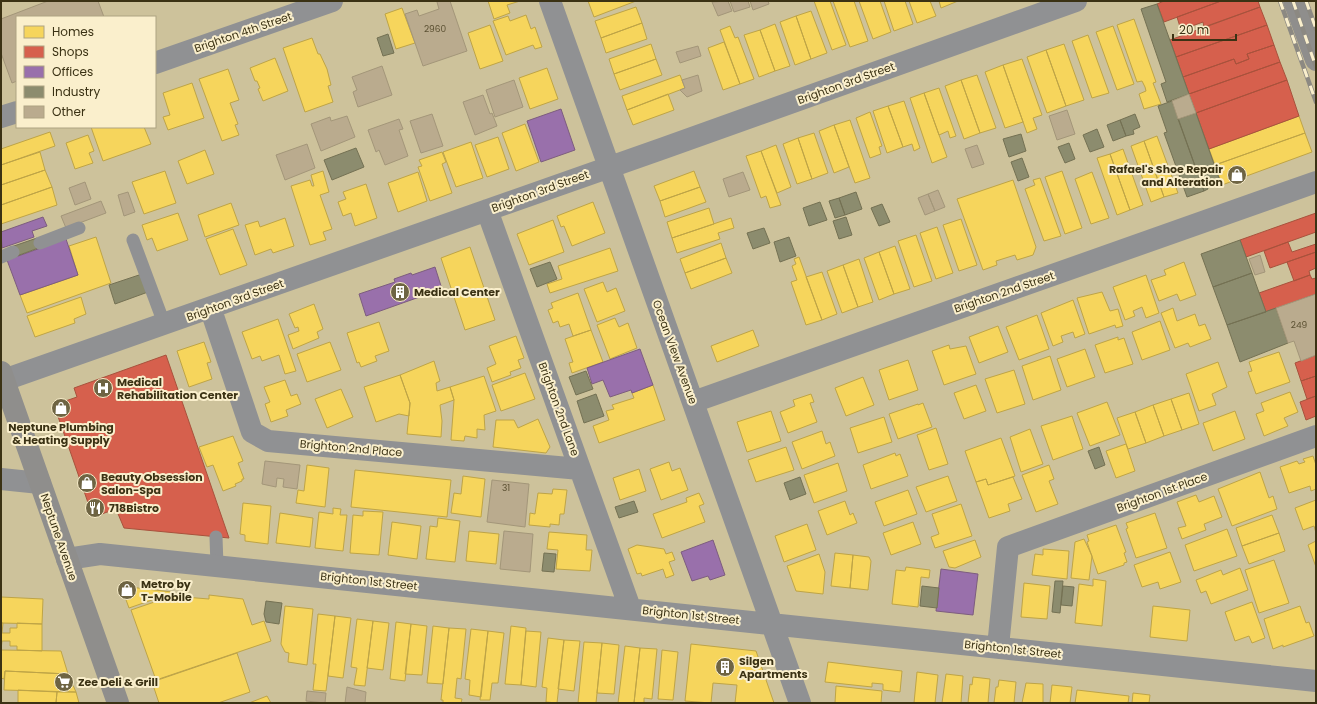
<svg xmlns="http://www.w3.org/2000/svg" width="1317" height="704" viewBox="0 0 1317 704" font-family="Poppins,sans-serif">
<style>
.homes{fill:#f6d55c;stroke:#bea446}
.shops{fill:#d6604d;stroke:#a8523c}
.offices{fill:#9970ab;stroke:#7d5d7e}
.industry{fill:#8c8c6e;stroke:#747153}
.building{fill:#baab8e;stroke:#a39679}
.lines{fill:none;stroke-linecap:round;stroke-linejoin:round}
.service{stroke:#909193;stroke-width:13}
.minor{stroke:#909193;stroke-width:22}
.secondary{stroke:#8f8e8c;stroke-width:22}
.rail-casing{stroke:#8c8982;stroke-width:4.5}
.rail{stroke:#faefcc;stroke-width:3;stroke-dasharray:9;stroke-linecap:butt}
.labels{text-anchor:middle;dominant-baseline:central;stroke-width:4;stroke-linejoin:round;paint-order:stroke}
.number-label{font-size:9px;fill:#5b5032}
.street-label{font-size:11px;fill:#3b3214;stroke:#faefcc}
.poi-label{font-size:11px;font-weight:bold;fill:#3b3214;stroke:#faefcc;text-anchor:start}
</style>
<rect width="100%" height="100%" fill="#cdc29b"/>
<!-- homes -->
<path class="homes" d="M488 1H520L507 5 510 13 494 19Z
M588 1H636L594 17Z
M814 1H830L846 45 832 50Z
M833 1H854L868 41 850 47Z
M859 1H880L891 32 873 39Z
M884 1H905L913 24 894 31Z
M909 1H930L936 16 917 23Z
M939 1H958L941 8Z
M636 7 642 23 601 38 595 21Z
M402 8 415 43 396 49 385 14Z
M811 11 827 53 811 59 796 16Z
M526 15 531 29 535 27 542 47 535 49 533 45 506 55 493 21 508 16 510 21Z
M796 16 811 59 795 65 780 22Z
M1134 19 1156 82 1153 83 1161 104 1144 109 1139 94 1146 91 1145 87 1142 81 1137 82 1117 25Z
M642 23 647 39 606 53 601 38Z
M775 24 790 66 775 71 760 30Z
M490 25 503 61 480 69 468 33Z
M730 26 735 38 738 37 754 79 740 84 720 30Z
M1113 26 1134 84 1117 90 1096 32Z
M760 30 775 71 759 77 744 35Z
M1088 35 1109 93 1092 98 1072 41Z
M312 38 318 54H320L327 69 331 85 328 86 333 102 305 112 283 48Z
M724 42 740 84 723 90 708 48Z
M651 44 656 59 614 74 609 59Z
M1064 44 1084 100 1066 106 1046 50Z
M1046 50 1066 106 1047 113 1027 57Z
M275 58 288 91 263 101 258 89 260 88 257 81H255L250 68Z
M656 59 662 75 620 90 614 74Z
M1022 59 1042 115 1033 118 1037 129 1027 133 1003 65Z
M1003 65 1023 122 1005 128 985 72Z
M547 68 558 99 530 109 519 78Z
M228 69 239 100 230 103 238 124 235 125 239 135 222 141 199 79Z
M680 75 685 88 627 110 622 96Z
M977 75 996 128 980 133 961 80Z
M961 80 980 133 964 139 945 86Z
M192 83 204 118 168 130 163 117 170 115 163 93Z
M939 88 956 136 950 138 948 131 939 135 924 93Z
M924 93 947 157 932 163 910 98Z
M668 94 674 110 633 125 627 110Z
M904 101 920 148 914 151 912 144 903 147 888 106Z
M888 106 903 147 887 153 873 111Z
M870 112 882 146 879 147 881 154 870 158 856 118Z
M1299 116 1305 133 1215 165 1209 149Z
M850 120 870 178 855 183 834 125Z
M525 124 539 162 516 171 502 133Z
M834 125 849 167 834 173 819 131Z
M91 127H144L151 144 103 161Z
M50 132 55 146 1 165V149Z
M814 133 828 173 812 179 798 138Z
M1305 133 1312 152 1222 185 1215 165Z
M88 135 94 151 89 153 93 163 75 169 66 143Z
M1157 136 1178 193 1164 197 1144 141Z
M498 137 509 169 487 177 475 145Z
M798 138 812 179 797 184 783 144Z
M1144 141 1164 197 1151 202 1131 146Z
M471 142 483 178 456 187 443 152Z
M776 145 791 187 777 193 761 151Z
M1123 149 1143 205 1130 210 1110 154Z
M205 150 214 174 187 184 178 161Z
M761 151 781 205 770 208 766 196 761 198 746 156Z
M40 152 45 170 1 185V165Z
M442 152 446 162 442 164 452 193 430 201 418 167 422 166 419 160Z
M1110 154 1130 210 1117 215 1097 158Z
M45 170 52 187 1 205V185Z
M165 171 176 203 144 214 132 182Z
M323 171 329 192 320 195 332 229 323 232 326 240 310 245 291 186 310 180 312 186H314L311 175Z
M694 171 700 187 660 201 654 186Z
M1062 171 1082 228 1065 234 1045 177Z
M418 172 427 201 398 212 388 183Z
M1092 172 1109 218 1091 224 1075 179Z
M1040 178 1061 236 1044 241 1025 189 1035 185 1033 180Z
M1013 180 1036 247 1033 255 1017 260 1015 255 996 261 997 265 983 270 957 199Z
M366 184 377 218 355 226 351 213 343 216 338 202 346 199 343 192Z
M52 187 57 205 1 224V205Z
M700 187 706 202 665 217 660 201Z
M593 202 605 233 572 246 564 226 561 227 557 216Z
M231 203 239 225 205 237 198 215Z
M709 208 714 224 672 238 667 222Z
M178 213 188 240 157 251 152 238 147 240 142 225Z
M285 218 294 246 273 253 271 249 255 255 245 225 258 221 260 227Z
M731 218 734 228 718 233 720 239 677 253 672 238Z
M961 219 977 265 959 271 943 225Z
M553 220 564 252 529 265 517 234Z
M937 227 953 273 936 279 920 233Z
M233 229 247 265 220 275 206 239Z
M916 235 932 281 914 287 898 241Z
M96 237 111 283 27 313 20 295 78 275 69 246Z
M721 243 726 258 685 273 680 259Z
M895 246 910 289 894 294 879 252Z
M470 247 495 320 465 330 441 258Z
M610 248 618 271 550 293 547 284 562 279 558 266Z
M879 252 894 294 879 300 864 258Z
M799 257 822 320 806 325 791 282 797 280 792 266 796 264 794 259Z
M726 258 732 273 691 289 685 273Z
M859 259 873 302 858 307 843 265Z
M1184 262 1196 295 1180 301 1177 294 1159 301 1151 280 1166 275 1164 270Z
M843 265 858 307 842 313 827 271Z
M822 272 837 314 822 320 806 277Z
M1146 275 1159 313 1146 318 1142 307 1133 311 1135 316 1125 320 1113 287Z
M603 282 607 292 616 288 625 311 597 322 584 289Z
M1102 292 1110 311 1118 309 1123 326 1116 328 1115 325 1089 334 1077 298Z
M578 293 591 330 573 336 569 324 560 327 558 321 553 323 548 310 553 308 551 303Z
M81 297 86 314 74 319 75 323 35 337 27 316Z
M1073 300 1085 334 1075 338 1073 332 1061 336 1063 342 1053 346 1041 313Z
M314 304 323 329 317 332 319 338 293 349 288 335 299 331 298 327 295 328 289 314Z
M1173 308 1177 321 1195 314 1199 326 1205 324 1211 339 1190 347 1188 343 1175 348 1161 313Z
M1037 315 1049 349 1019 360 1006 327Z
M615 318 619 327 628 323 637 348 610 359 597 325Z
M278 319 296 371 285 374 279 355 262 361 260 356 252 359 242 332Z
M1160 321 1170 350 1142 360 1132 332Z
M379 322 389 351 375 356 377 361 361 367 359 362 357 363 347 333Z
M998 326 1008 352 979 363 969 337Z
M591 330 603 362 572 373 569 363 573 362 565 339Z
M753 330 759 346 717 362 711 346Z
M516 336 524 358 518 360 521 368 510 372 511 375 492 382 487 368 496 364 489 346Z
M1118 337V340L1124 338 1133 364 1105 373 1095 345Z
M204 342 211 362 207 363 212 379 189 387 177 351Z
M330 342 341 370 307 382 297 354Z
M949 345 950 349 966 346 976 374 944 385 932 351Z
M1085 349 1095 377 1067 387 1057 359Z
M1279 352 1290 382 1256 394 1248 372 1252 371 1249 362Z
M1050 356 1061 390 1033 400 1022 366Z
M908 360 918 390 889 400 879 370Z
M434 361 440 381 436 383 437 391 450 387 454 400 440 405 442 421 441 437 407 434 410 403 400 375Z
M1218 362 1227 387 1212 394 1216 405 1199 411 1186 374Z
M1014 370 1025 404 997 413 985 379Z
M525 373 535 399 501 411 492 385Z
M400 375 410 403 409 416 399 414 376 422 364 387Z
M484 376 496 411 484 415 485 430 477 429V438L465 436 464 441 451 440 454 400 450 387Z
M863 377 874 405 846 416 835 388Z
M285 380 291 396 297 394 301 404 286 410 288 416 271 422 265 404 270 402 264 387Z
M653 385 665 420 599 443 593 426 609 420 606 411 614 409 612 405 634 398 632 393Z
M976 385 986 411 964 419 954 393Z
M341 389 353 417 327 428 315 399Z
M1290 392 1298 412 1284 418 1288 426 1264 436 1256 414 1264 411 1261 403Z
M1189 393 1199 424 1182 430 1171 399Z
M811 394 814 402 810 403 817 422 788 433 780 412 795 406 793 400Z
M1171 399 1182 430 1164 436 1153 405Z
M1107 402 1120 435 1090 446 1077 413Z
M923 403 932 427 898 439 889 414 918 404V405Z
M1153 405 1164 436 1146 443 1135 412Z
M771 411 781 441 747 452 737 422Z
M1235 411 1245 439 1213 451 1203 423Z
M1135 412 1146 443 1128 449 1117 418Z
M1072 416 1083 449 1053 460 1041 426Z
M884 417 892 442 858 453 850 428Z
M538 419 550 447 546 453 493 447 496 420H514L518 428Z
M936 428 948 464 929 470 917 435Z
M1030 429 1043 464 1021 472 1010 437Z
M822 431 826 444 830 442 835 456 802 469 792 442Z
M233 436 243 461 238 463 244 479H242V481L235 484 236 486 223 491 213 465 207 467 199 447Z
M1001 438 1015 476 988 485 986 479 976 482 965 451Z
M1126 444 1135 471 1116 478 1106 451Z
M786 447 794 470 756 482 748 460Z
M895 453 896 456 900 454 908 476 871 489 863 465Z
M1313 456 1316 465V489L1311 491 1310 486 1289 493 1280 467 1297 461 1299 464 1305 462 1303 459Z
M669 462 672 471 680 468 688 490 661 500 650 469Z
M838 463 847 491 814 503 804 475Z
M307 465 329 468 325 507 296 503 298 490 304 491Z
M1049 465 1054 479 1049 481 1058 504 1036 512 1022 475Z
M639 469 646 491 620 500 613 478Z
M355 470 451 480 447 517 351 507Z
M1260 472 1269 498 1273 496 1277 509 1232 526 1218 489Z
M463 476 485 479 481 517 451 513 454 493 461 494Z
M948 476 957 501 926 512 916 487Z
M1013 477 1022 499 1008 504 1010 511 989 518 976 482 986 479 988 485Z
M553 489 567 490 564 514H560L559 525 550 524V527L529 525 530 513 535 514 538 493 552 494Z
M908 490 917 514 884 526 875 502Z
M699 493 704 504 699 506 705 522 662 538 653 514 687 502 686 498Z
M1196 495 1199 502 1214 496 1222 517 1204 524 1206 530 1182 539 1178 528 1186 526 1177 502Z
M1316 500V533L1314 526 1303 530 1295 508Z
M845 501 850 515 853 513 857 523 827 535 818 511Z
M243 503 271 506 268 544 245 541V535L240 534Z
M961 504 972 536 935 548 931 537 939 534 932 514Z
M333 508 341 509 340 515H347L343 551 315 548 319 512 333 514Z
M363 511 383 512 379 555 350 553 353 515 363 516Z
M280 513 313 518 310 547 276 543Z
M1155 513 1167 548 1136 558 1126 529 1128 528 1126 523Z
M1272 515 1279 533 1242 546 1236 528Z
M438 518 460 521 455 562 426 559 430 526 437 527Z
M392 522 421 526 417 559 388 555Z
M913 522 921 544 891 555 883 533Z
M807 524 816 550 784 562 775 536Z
M1116 525 1126 552 1124 553 1127 562 1124 563V565L1098 574 1087 542 1089 541 1087 535Z
M1227 529 1237 556 1194 571 1185 545Z
M469 531 499 534 496 564 466 561Z
M549 532 587 535 586 550H592L590 571 556 569 558 550 547 549Z
M1279 533 1285 551 1249 564 1242 546Z
M1084 539 1092 556 1089 580 1071 578 1075 542Z
M975 540 981 557 955 568 949 567 943 551Z
M1316 541V567L1308 545Z
M637 545 664 549 666 554 672 552 675 560 669 562 674 575 666 578 663 569 642 576 641 573 637 574 628 549Z
M1043 549 1069 551 1067 579 1032 575 1035 554 1043 555Z
M1170 552 1181 582 1160 589 1158 582 1142 587 1134 565Z
M835 553 853 555 850 588 831 586Z
M819 554 825 572 823 594 796 591 787 566Z
M853 555 869 557 871 561 868 590 850 588Z
M1274 560 1289 603 1259 613 1245 570Z
M906 567 930 570 929 578 921 577 918 607 892 604 896 570 905 571Z
M1240 568 1248 590 1211 604 1206 591 1201 593 1196 580 1221 570 1223 575Z
M1093 579 1106 581 1102 626 1075 623 1079 584 1093 586Z
M1024 583 1050 586 1047 619 1021 617Z
M121 586 172 592V593L129 608Z
M209 595 243 599 252 625 264 621 271 641 156 680 131 610 172 596 209 599Z
M1 597 43 599 42 624 1 623Z
M1252 602 1265 638 1252 643 1249 636 1235 641 1225 612Z
M285 606 313 609 307 665 288 662 289 653 285 652 281 644Z
M1153 606 1190 610 1187 641 1150 637Z
M1300 606 1306 623 1309 622 1314 636 1283 647V645L1273 649 1264 619Z
M318 614 335 616 326 691 313 690 316 664H313Z
M335 616 351 618 343 678 328 676Z
M357 619 373 621 365 686 354 685 357 668 351 667Z
M373 621 389 623 383 670 367 668Z
M396 622 411 624 405 681 390 679Z
M1 623H3L2 633H10V628H17V623L42 624V651L17 650V646H10V641H2L1 650Z
M411 624 427 626 422 675 405 674Z
M433 626 449 628 443 684 427 683Z
M511 626 526 628 521 685 505 684Z
M449 628 466 629 461 679 457 678 455 698 462 699 461 703H443V700H441Z
M471 629 488 631 481 697 469 695 470 680 465 679Z
M488 631 504 633 498 683H492L490 700H480Z
M526 631 541 632 536 687 521 685Z
M548 638 564 640 557 703 546 702 547 688 542 687Z
M564 640 580 641 574 691 558 689Z
M584 642 602 643 596 703H578Z
M602 643 619 645 614 694 597 693Z
M691 644 756 651 774 703H735L737 685 713 683 711 703 685 701Z
M625 646 640 648 634 703H618Z
M640 648 657 649 652 699 644 698V703H634Z
M1 650 61 651 68 674 5 671 4 679 1 678Z
M662 650 678 652 673 700 658 699Z
M237 653 250 692 218 703H159L152 682Z
M828 662 902 671 900 692 883 690V684L872 683V687L825 682Z
M5 671 68 674 76 692 4 690Z
M917 672 938 675 935 703H914Z
M946 674 963 676 961 703H942Z
M973 677 990 679 988 703H968L970 684 972 685Z
M999 680 1016 682 1014 703H994L996 687H998Z
M1026 683 1043 684V703H1022Z
M1052 685 1072 687 1070 703H1050Z
M836 686 882 691 881 703H835Z
M18 690 57 692 56 703H18Z
M1077 690 1129 696 1128 703H1075Z
M57 692H76L79 703H56Z
M1133 693 1150 695 1149 703H1132Z
M267 696 271 703H249Z"/>
<!-- shops -->
<path class="shops" d="M1164 1H1221L1164 22 1157 4Z
M1221 1H1258L1260 7 1204 27 1203 22 1181 30 1177 17Z
M1260 7 1267 25 1176 57 1170 40Z
M1267 25 1274 45 1247 54 1249 59 1236 64 1234 59 1183 77 1176 57Z
M1274 45 1280 62 1189 94 1183 77 1234 59 1236 64 1249 59 1247 54Z
M1280 62 1287 80 1196 113 1189 94Z
M1287 80 1299 116 1209 149 1196 113Z
M1316 213V232L1246 257 1240 240Z
M1288 242 1292 252 1316 244V252L1270 268 1264 251Z
M1316 252V268L1309 271 1310 275 1294 281 1287 262Z
M1310 275 1312 279 1316 278V294L1266 312 1259 293Z
M166 355 229 538 124 528 116 509 93 517 54 405 77 397 74 388Z
M1316 355V376L1301 381 1295 363Z
M1316 376V396L1307 399 1301 381Z
M1316 396V416L1306 420 1300 402Z"/>
<!-- offices -->
<path class="offices" d="M561 109 575 150 541 162 527 121Z
M43 217 47 226 32 231 34 237 2 248 1 232Z
M66 239 78 275 20 295 7 260Z
M435 267 442 289 366 316 359 294 395 282 394 279 411 273 412 275Z
M640 349 653 385 632 393 631 390 610 397 603 380 592 384 587 368Z
M713 540 725 575 710 580 708 576 692 581 681 552Z
M941 569 978 574 973 615 936 611Z"/>
<!-- industry -->
<path class="industry" d="M1157 4 1189 94 1167 102 1161 84 1166 82 1141 9Z
M388 34 394 53 383 56 377 38Z
M1172 101 1204 191 1187 197 1164 133 1167 132 1158 106Z
M1196 113 1220 181 1207 186 1208 189 1204 191 1178 119Z
M1135 114 1140 127 1133 130 1134 134 1126 136 1120 120Z
M1120 120 1126 136 1113 141 1107 125Z
M1097 129 1104 147 1090 152 1083 135Z
M1021 134 1026 151 1009 157 1003 139Z
M1069 143 1075 159 1065 163 1058 147Z
M356 148 364 167 332 180 324 160Z
M1022 158 1029 177 1018 181 1011 162Z
M856 192 862 209 845 215 839 198Z
M839 198 845 215 835 218 829 201Z
M820 202 827 220 809 226 803 208Z
M882 204 890 222 879 226 871 208Z
M846 217 852 235 839 239 833 221Z
M764 228 770 243 753 249 747 233Z
M789 237 796 256 780 262 774 242Z
M37 238 41 247 14 257 11 247Z
M1240 240 1252 273 1213 287 1201 254Z
M550 262 557 279 537 287 530 269Z
M1252 273 1266 312 1227 325 1213 287Z
M142 274 148 292 115 304 109 285Z
M1276 308 1288 343 1240 362 1227 325Z
M586 371 593 389 576 395 569 377Z
M596 394 604 416 584 423 577 401Z
M1099 447 1105 465 1095 469 1088 451Z
M800 477 806 494 790 500 784 483Z
M634 501 638 512 619 518 615 507Z
M544 553 556 554 554 572 542 571Z
M1055 581H1063L1060 613 1052 612Z
M922 586 939 588 937 608 920 606Z
M1063 586 1074 587 1072 606 1061 605Z
M266 601 282 603 279 624 266 622 264 614Z"/>
<!-- building -->
<path class="building" d="M48 1H98L104 17H17V81L12 83 1 53V19Z
M440 1H450L467 51 423 66 405 14 417 10 419 16 439 9 437 2Z
M728 1 732 11 718 16 712 2Z
M730 1H748L750 7 734 12Z
M750 1H768L769 4 753 10Z
M698 46 701 56 680 63 676 52Z
M382 66 392 95 358 107 353 92 357 90 352 77Z
M698 75 702 91 687 97 680 90 685 88 682 80Z
M514 80 523 107 495 117 486 90Z
M1189 94 1196 113 1178 119 1172 101Z
M483 95 490 114 492 113 497 126 475 135 463 102Z
M1067 110 1075 134 1057 140 1049 116Z
M432 114 443 146 421 153 410 121Z
M347 116 355 137 321 151 311 124 330 117 331 121Z
M399 119 403 129 399 130 408 156 385 165 379 150 376 152 368 130Z
M307 144 315 168 285 180 276 155Z
M977 145 984 164 972 168 965 149Z
M743 172 750 190 729 197 723 179Z
M85 182 91 199 75 205 69 188Z
M938 190 945 207 935 211 928 194Z
M128 192 135 212 124 216 118 195Z
M928 194 935 211 925 215 918 198Z
M101 201 106 213 66 228 61 216Z
M1260 255 1265 272 1255 275 1249 259Z
M1316 294V355L1301 361 1294 341 1288 343 1276 308Z
M265 461 300 465 297 489 283 487 284 479 277 478 276 487 262 484Z
M492 480 529 484 525 527 487 522Z
M504 531 533 534 530 572 500 569Z
M347 687 366 692 365 703H345Z
M307 691 326 693 325 703 306 701Z"/>
<g class="lines">
<!-- service -->
<path class="service" d="M133 240 165 326
M40 243 79 228
M1 257 13 252
M216 537 217 566"/>
<!-- minor -->
<path class="minor" d="M550 1 800 703
M155 63 332 1
M1 117 17 112
M487 210 630 608
M211 310 252 432 268 441 580 469
M4 380C362 257 719 128 1076 1
M693 402 1316 182
M1 479 40 483
M67 559 100 554 1316 681
M998 647 1008 547 1316 436"/>
<!-- secondary -->
<path class="secondary" d="M1294 1 1316 60
M1 372 118 703"/>
<defs>
<path id="rail" d="M1280 1 1316 102
M1293 1 1316 67
M1306 1 1316 29"/>
</defs>
<!-- rail casing -->
<use href="#rail" class="rail-casing"/>
<!-- rail -->
<use href="#rail" class="rail"/>
</g>
<!-- icons -->
<defs>
<symbol id="shop-disc" viewBox="-11 -11 22 22"><circle r="9.5" fill="#6e6443" stroke="#faefcc"/><path d="M-5-2.5h2.3a2.7 3.5 0 0 1 5.4 0H5L5.5 6h-11ZM-1.5-2.5h3a1.5 2.3 0 0 0-3 0Z" fill="#fff"/></symbol>
<symbol id="building-disc" viewBox="-11 -11 22 22"><circle r="9.5" fill="#6e6443" stroke="#faefcc"/><path d="M-4-6H4V6H1V3H-1V6H-4ZM-2.5-4.3h1.7v1.8h-1.7ZM.8-4.3h1.7v1.8H.8ZM-2.5-1h1.7V.8h-1.7ZM.8-1h1.7V.8H.8Z" fill="#fff"/></symbol>
<symbol id="hospital-disc" viewBox="-11 -11 22 22"><circle r="9.5" fill="#6e6443" stroke="#faefcc"/><path d="M-5-5h3v3.5h4V-5h3V5h-3V1.5h-4V5h-3Z" fill="#fff"/></symbol>
<symbol id="restaurant-disc" viewBox="-11 -11 22 22"><circle r="9.5" fill="#6e6443" stroke="#faefcc"/><path d="M-5-6h1v4h1v-4h1v4h1v-4h1v5L-1.5 .5V6h-2V.5L-5-1ZM5-6V6H3V1.5H1.5Q1.5-4 5-6Z" fill="#fff"/></symbol>
<symbol id="supermarket-disc" viewBox="-11 -11 22 22"><circle r="9.5" fill="#6e6443" stroke="#faefcc"/><path d="M-6-5.5h2.5l.6 2H6L4.5 2H-2.5L-4.4-4H-6ZM-1.5 3.2a1.3 1.3 0 1 0 .1 0ZM3 3.2a1.3 1.3 0 1 0 .1 0Z" fill="#fff"/></symbol>
</defs>
<g fill-rule="evenodd">
<use href="#shop-disc" x="1226" y="164" width="22" height="22"/>
<use href="#building-disc" x="389" y="281" width="22" height="22"/>
<use href="#hospital-disc" x="92" y="377" width="22" height="22"/>
<use href="#shop-disc" x="50" y="397" width="22" height="22"/>
<use href="#shop-disc" x="76" y="472" width="22" height="22"/>
<use href="#restaurant-disc" x="84" y="497" width="22" height="22"/>
<use href="#shop-disc" x="116" y="579" width="22" height="22"/>
<use href="#building-disc" x="714" y="656" width="22" height="22"/>
<use href="#supermarket-disc" x="53" y="671" width="22" height="22"/>
</g>
<g class="labels">
<!-- number labels -->
<g class="number-label">
<text x="435" y="29">2960</text>
<text x="1299" y="325">249</text>
<text x="506" y="488">31</text>
</g>
<!-- street labels -->
<g class="street-label">
<text transform="translate(243 32) rotate(-19)">Brighton 4th Street</text>
<text transform="translate(846 83) rotate(-20)">Brighton 3rd Street</text>
<text transform="translate(540 191) rotate(-20)">Brighton 3rd Street</text>
<text transform="translate(1004 292) rotate(-19)">Brighton 2nd Street</text>
<text transform="translate(235 300) rotate(-20)">Brighton 3rd Street</text>
<text transform="translate(675 352) rotate(70)">Ocean View Avenue</text>
<text transform="translate(559 409) rotate(70)">Brighton 2nd Lane</text>
<text transform="translate(351 448) rotate(5)">Brighton 2nd Place</text>
<text transform="translate(1162 492) rotate(-20)">Brighton 1st Place</text>
<text transform="translate(59 537) rotate(71)">Neptune Avenue</text>
<text transform="translate(369 581) rotate(6)">Brighton 1st Street</text>
<text transform="translate(691 615) rotate(6)">Brighton 1st Street</text>
<text transform="translate(1013 649) rotate(6)">Brighton 1st Street</text>
</g>
<!-- poi labels -->
<g class="poi-label">
<text x="1223" y="169" text-anchor="end">Rafael's Shoe Repair<tspan x="1223" dy="13">and Alteration</tspan></text>
<text x="414" y="292">Medical Center</text>
<text x="117" y="382">Medical<tspan x="117" dy="13">Rehabilitation Center</tspan></text>
<text x="61" y="427" text-anchor="middle">Neptune Plumbing<tspan x="61" dy="13">&amp; Heating Supply</tspan></text>
<text x="101" y="477">Beauty Obsession<tspan x="101" dy="13">Salon-Spa</tspan></text>
<text x="109" y="508">718Bistro</text>
<text x="141" y="584">Metro by<tspan x="141" dy="13">T-Mobile</tspan></text>
<text x="739" y="661">Silgen<tspan x="739" dy="13">Apartments</tspan></text>
<text x="78" y="682">Zee Deli &amp; Grill</text>
</g>
</g>
<!-- border -->
<rect width="1317" height="704" fill="none" stroke="#3b3214" stroke-width="4"/>
<!-- legend -->
<rect x="16" y="16" width="140" height="112" fill="#faefcc" stroke="#aea382"/>
<rect x="24" y="26" width="20" height="12" fill="#f6d55c" stroke="#aea382"/>
<text x="52" y="36" font-size="12" fill="#3b3214">Homes</text>
<rect x="24" y="46" width="20" height="12" fill="#d6604d" stroke="#aea382"/>
<text x="52" y="56" font-size="12" fill="#3b3214">Shops</text>
<rect x="24" y="66" width="20" height="12" fill="#9970ab" stroke="#aea382"/>
<text x="52" y="76" font-size="12" fill="#3b3214">Offices</text>
<rect x="24" y="86" width="20" height="12" fill="#8c8c6e" stroke="#aea382"/>
<text x="52" y="96" font-size="12" fill="#3b3214">Industry</text>
<rect x="24" y="106" width="20" height="12" fill="#baab8e" stroke="#aea382"/>
<text x="52" y="116" font-size="12" fill="#3b3214">Other</text>
<!-- scale -->
<path d="M1173 34v6h63v-6" fill="none" stroke="#3b3214" stroke-width="2"/>
<text x="1179" y="34" font-size="12" fill="#3b3214" stroke="#faefcc" stroke-width="3" paint-order="stroke">20 m</text>
</svg>
